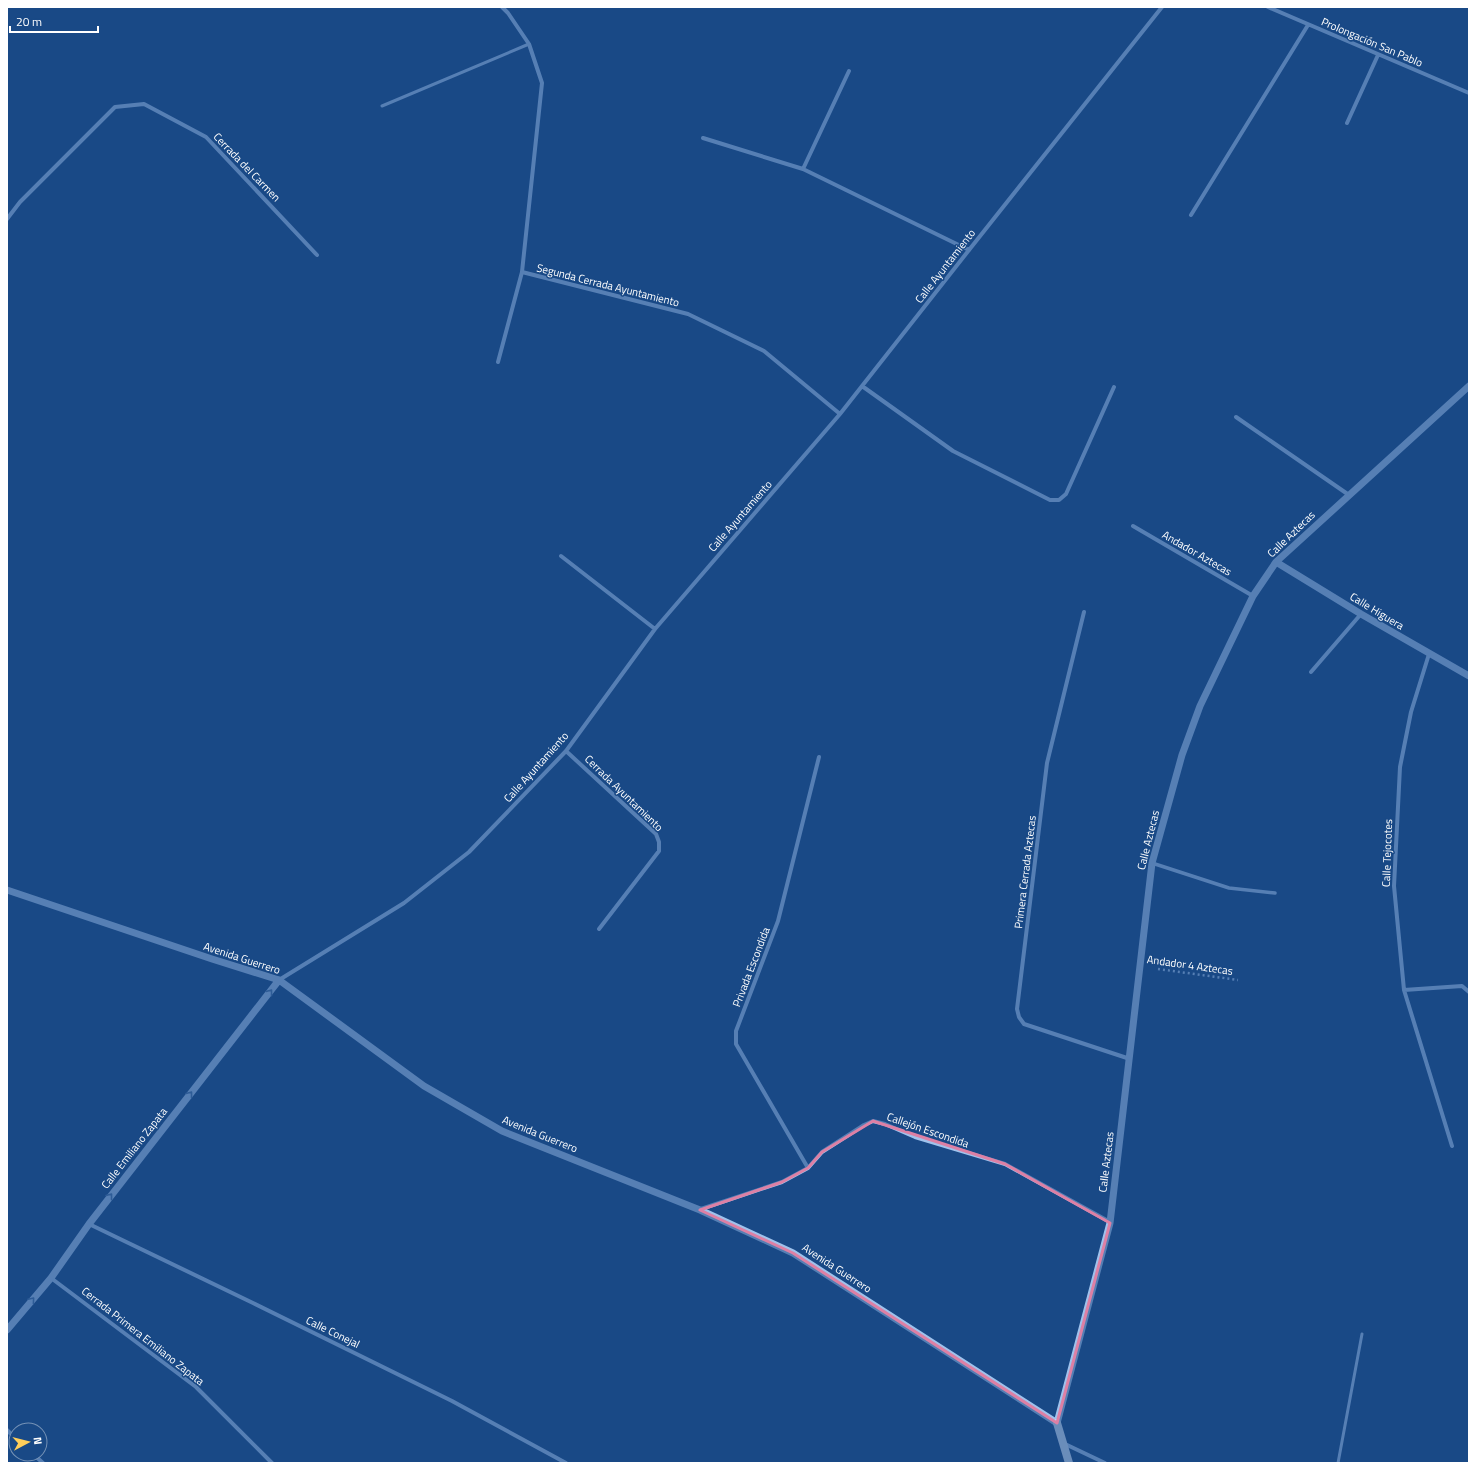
<svg xmlns="http://www.w3.org/2000/svg" width="1476" height="1470" viewBox="0 0 1476 1470" font-family="'Titillium Web',sans-serif">
<style>
.lines{fill:none;stroke-linecap:round;stroke-linejoin:round}
.path{stroke:#9fc2ec;stroke-width:2.5;stroke-dasharray:2 3;stroke-linecap:butt}
.service{stroke:#9fc2ec;stroke-width:3}
.pedestrian{stroke:#9fc2ec;stroke-width:3.5}
.minor{stroke:#9fc2ec;stroke-width:4}
.tertiary{stroke:#9fc2ec;stroke-width:7}
.secondary{stroke:#ccdff9;stroke-width:8}
.oneway{stroke:#4873aa}
.marked{fill:none;stroke:#dd80a5;stroke-width:3;stroke-linejoin:round}
.labels{text-anchor:middle;dominant-baseline:central;stroke-width:3;stroke-linejoin:round;paint-order:stroke}
.street-label{font-size:11px;fill:#fff;stroke:#194986}
</style>
<rect width="100%" height="100%" fill="#194986"/>
<g class="lines">
<!-- path -->
<path class="path" d="M1158 969 1238 980"/>
<!-- service -->
<path class="service" d="M382 106 529 44
M1338 1463 1362 1334"/>
<!-- pedestrian -->
<path class="pedestrian" d="M1152 863 1229 888 1275 893"/>
<!-- minor -->
<path class="minor" d="M1268 7 1469 93
M1347 123 1378 55
M703 138 803 169 969 250
M803 169 849 71
M1191 215 1308 25
M7 219 20 202 115 107 144 104 206 137 317 255
M522 272 688 314 764 351 840 414
M498 362 522 272 542 83 529 44 508 13 502 7
M862 386 953 451 1050 500H1059L1066 494 1114 387
M1236 417 1349 495
M1133 526 1253 596
M561 556 655 629
M1084 612 1047 763 1017 1009 1019 1017 1024 1024 1130 1059
M1429 654 1411 712 1400 767 1394 886 1404 990 1462 986 1469 992
M1311 672 1361 614
M566 751 656 834 659 842V851L599 929
M279 980 404 903 469 852 566 751 655 629 840 414 969 250 1162 7
M1404 990 1452 1146
M808 1168 736 1044V1031L778 921 819 757
M701 1209 782 1182 808 1168 822 1152 864 1125 873 1121 885 1124 915 1137 1005 1164 1110 1222
M89 1224 253 1303 452 1401 566 1463
M51 1278 196 1387 272 1463
M7 1430 16 1439
M1065 1444 1105 1463
M33 1454 43 1463"/>
<!-- tertiary -->
<path class="tertiary" d="M1276 562 1361 614 1469 676
M7 890 212 959 279 980 424 1086 502 1131 700 1210 793 1253 1057 1423 1110 1223 1152 863 1182 755 1200 706 1253 596 1276 562 1469 386
M7 1330 51 1278 89 1224 279 980"/>
<!-- secondary -->
<path class="secondary" d="M1057 1423 1069 1463"/>
</g>
<!-- one-way arrows -->
<defs><path id="oneway-chevron" d="M-2-3.5L2.5 0L-2 3.5" fill="none" stroke-width="1.6" stroke-linecap="round" stroke-linejoin="round"/></defs>
<g class="oneway">
<use href="#oneway-chevron" transform="translate(270 992) rotate(-52)"/>
<use href="#oneway-chevron" transform="translate(190 1094) rotate(-52)"/>
<use href="#oneway-chevron" transform="translate(110 1196) rotate(-52)"/>
<use href="#oneway-chevron" transform="translate(32 1300) rotate(-50)"/>
</g>
<!-- marked area -->
<path d="M0 0H1476V1470H0ZM873 1121 1005 1164 1110 1223 1057 1423 793 1253 700 1210 782 1182 808 1168 822 1152Z" fill="#194986" fill-opacity=".55" fill-rule="evenodd"/>
<path class="marked" d="M873 1121 1005 1164 1110 1223 1057 1423 793 1253 700 1210 782 1182 808 1168 822 1152Z"/>
<g class="labels">
<!-- street labels -->
<g class="street-label">
<text transform="translate(1372 42) rotate(23)">Prolongación San Pablo</text>
<text transform="translate(247 167) rotate(46)">Cerrada del Carmen</text>
<text transform="translate(945 266) rotate(-52)">Calle Ayuntamiento</text>
<text transform="translate(608 285) rotate(14)">Segunda Cerrada Ayuntamiento</text>
<text transform="translate(740 516) rotate(-49)">Calle Ayuntamiento</text>
<text transform="translate(1291 534) rotate(-44)">Calle Aztecas</text>
<text transform="translate(1197 553) rotate(30)">Andador Aztecas</text>
<text transform="translate(1377 611) rotate(31)">Calle Higuera</text>
<text transform="translate(536 767) rotate(-48)">Calle Ayuntamiento</text>
<text transform="translate(624 793) rotate(44)">Cerrada Ayuntamiento</text>
<text transform="translate(1148 840) rotate(-76)">Calle Aztecas</text>
<text transform="translate(1387 853) rotate(-88)">Calle Tejocotes</text>
<text transform="translate(1025 872) rotate(-83)">Primera Cerrada Aztecas</text>
<text transform="translate(242 958) rotate(18)">Avenida Guerrero</text>
<text transform="translate(1190 965) rotate(8)">Andador 4 Aztecas</text>
<text transform="translate(751 967) rotate(-69)">Privada Escondida</text>
<text transform="translate(928 1130) rotate(19)">Callejón Escondida</text>
<text transform="translate(540 1134) rotate(22)">Avenida Guerrero</text>
<text transform="translate(134 1148) rotate(-52)">Calle Emiliano Zapata</text>
<text transform="translate(1106 1162) rotate(-83)">Calle Aztecas</text>
<text transform="translate(837 1268) rotate(33)">Avenida Guerrero</text>
<text transform="translate(333 1332) rotate(26)">Calle Conejal</text>
<text transform="translate(143 1336) rotate(38)">Cerrada Primera Emiliano Zapata</text>
</g>
</g>
<!-- border -->
<rect width="1476" height="1470" fill="none" stroke="#ffffff" stroke-width="16"/>
<!-- north arrow -->
<g transform="translate(28 1442) rotate(83)"><circle r="19" fill="#194986" stroke="#7592b6"/>
<path d="M0-3L7 15L0 10L-7 15Z" fill="#ffce5a"/>
<text y="-6" font-size="11" font-weight="bold" text-anchor="middle" fill="#ffffff">N</text>
</g>
<!-- scale -->
<path d="M10 26v6h88v-6" fill="none" stroke="#ffffff" stroke-width="2"/>
<text x="16" y="26" font-size="12" fill="#ffffff" stroke="#194986" stroke-width="3" paint-order="stroke">20 m</text>
</svg>
